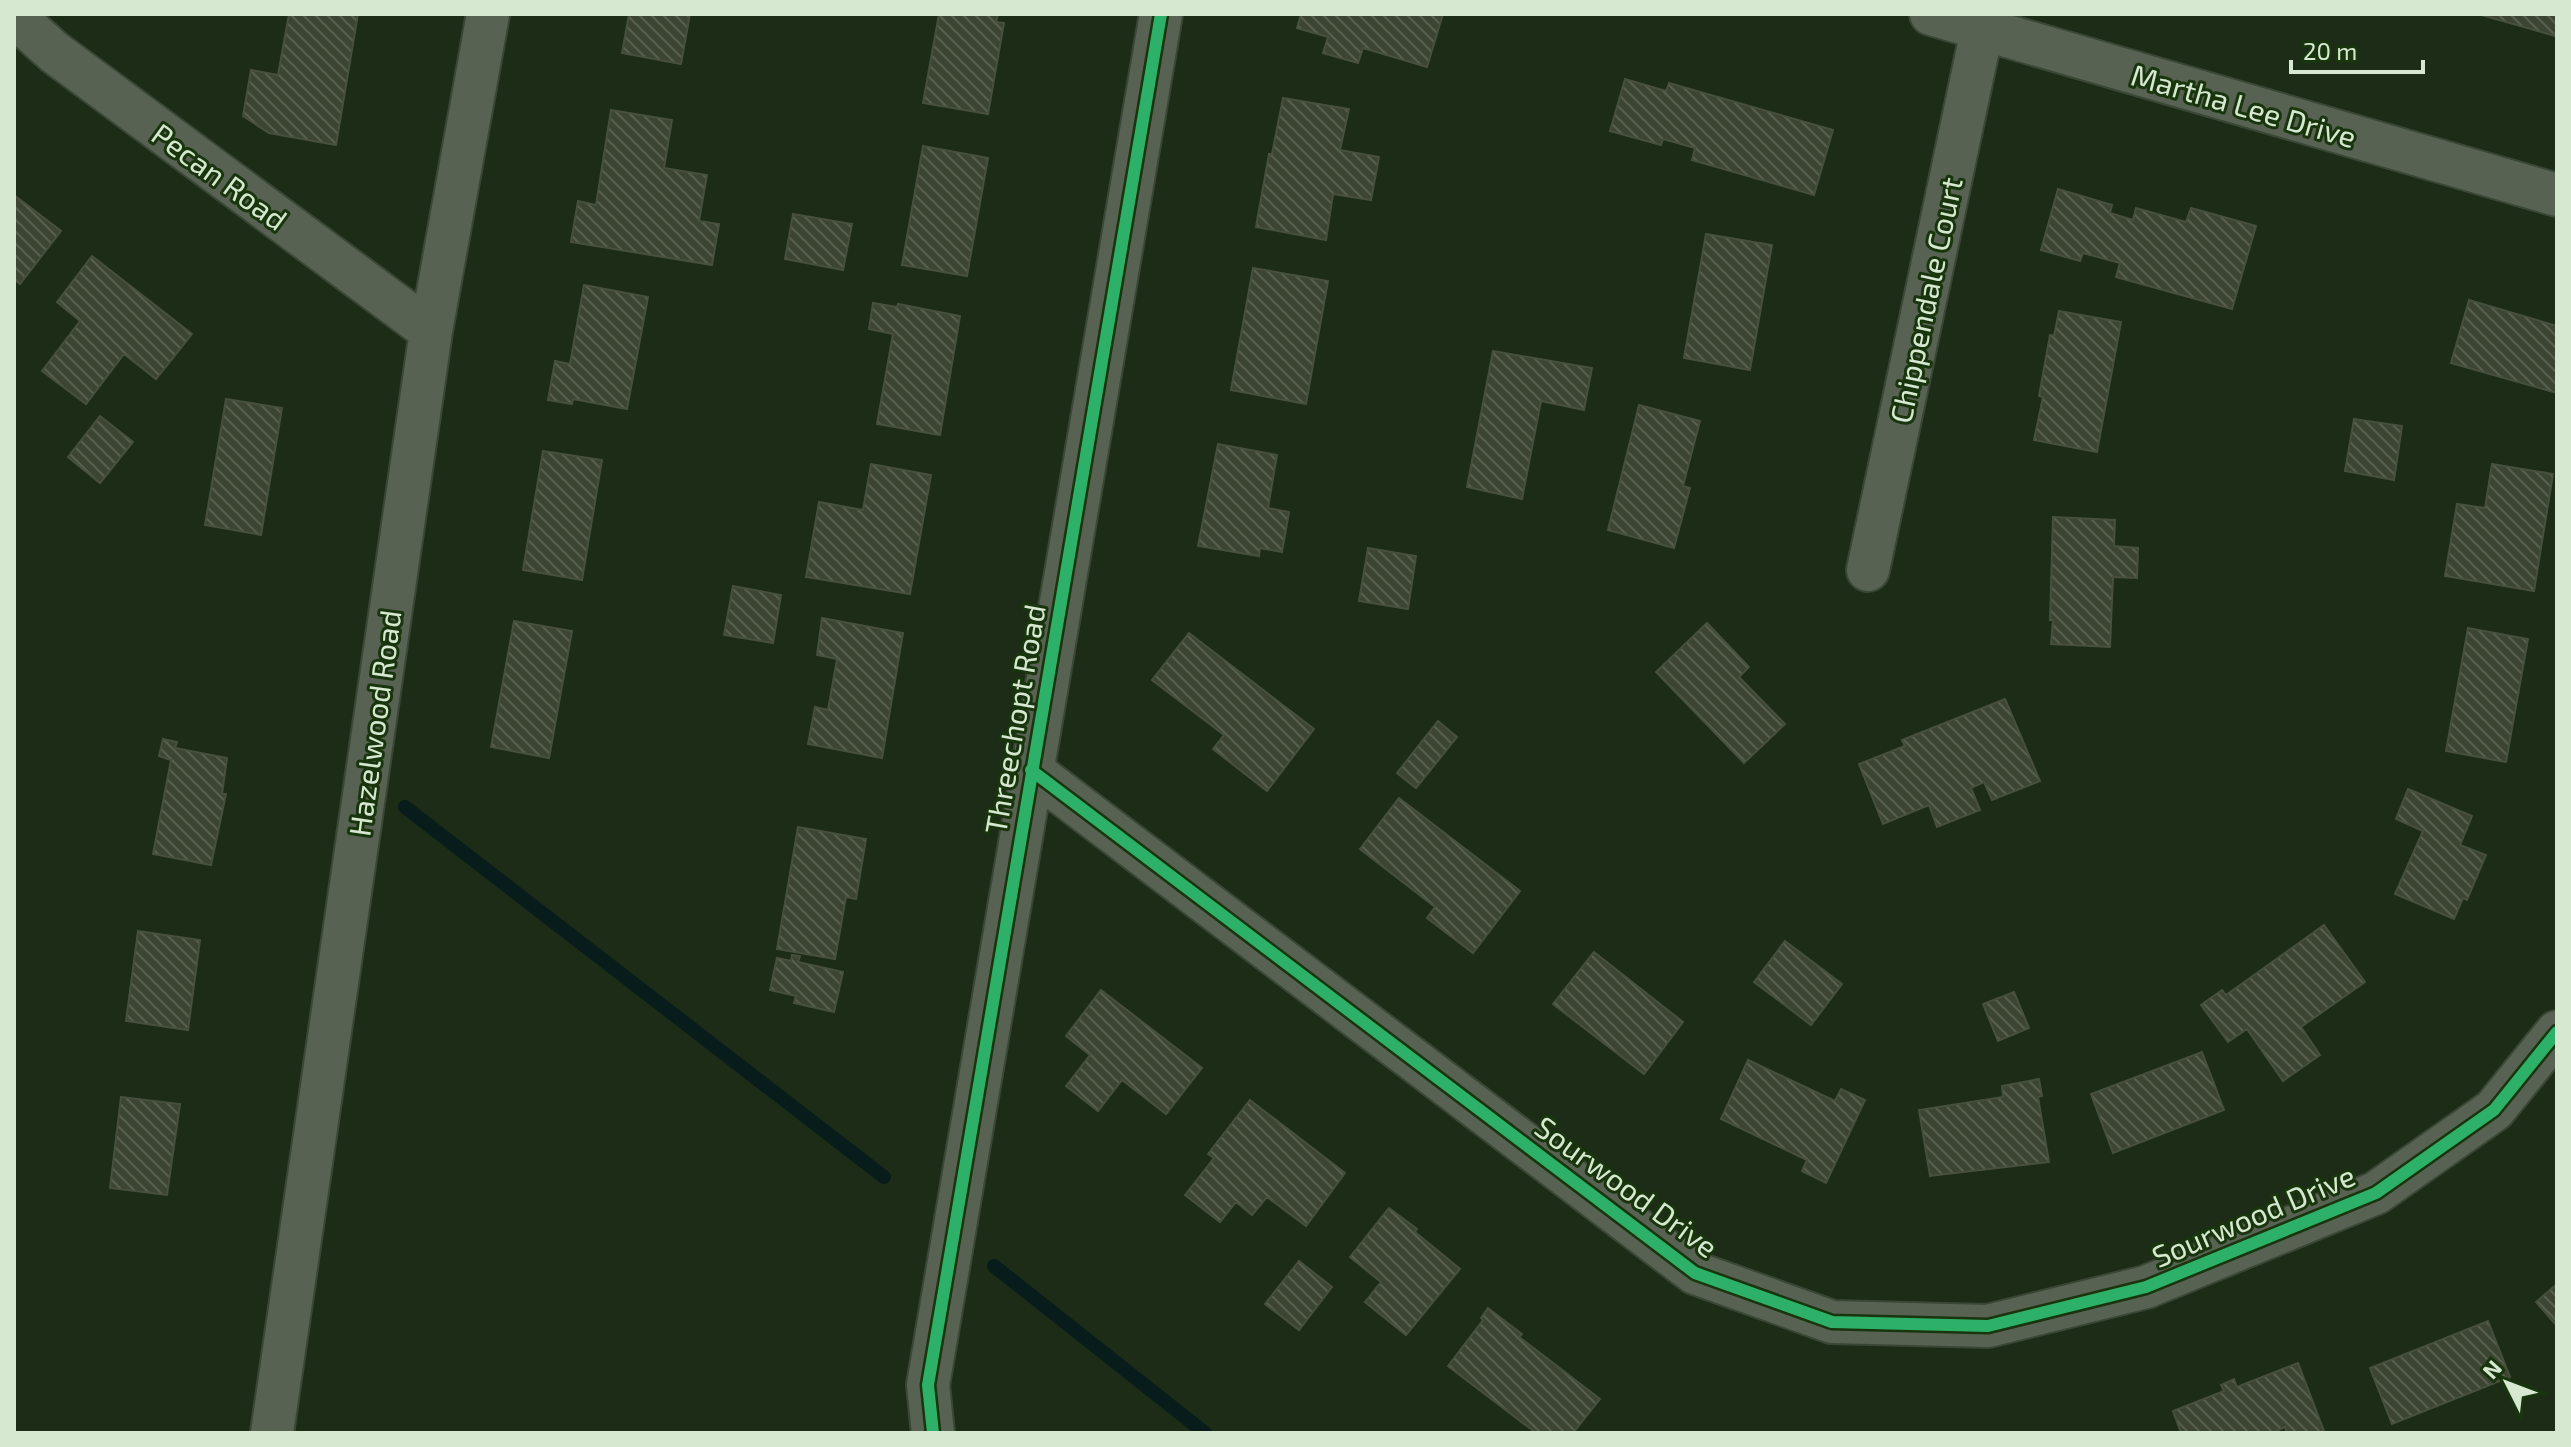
<svg xmlns="http://www.w3.org/2000/svg" width="2571" height="1447" viewBox="0 0 2571 1447" font-family="'Exo 2',sans-serif">
<style>
.lines{fill:none;stroke-linecap:round;stroke-linejoin:round}
.stream{stroke:#081d1b;stroke-width:14}
.building{fill:url(#building-back-hatch);stroke:#47503d;stroke-width:2}
.minor-casing{stroke:#3a4636;stroke-width:46}
.minor{stroke:#576252;stroke-width:42}
.cycleway-casing{stroke:#19350d;stroke-width:17}
.cycleway{stroke:#2db169;stroke-width:12}
.labels{text-anchor:middle;dominant-baseline:central;stroke-width:6;stroke-linejoin:round;paint-order:stroke}
.street-label{font-size:30px;fill:#d6e8d0;stroke:#19350d}
</style>
<defs>
<pattern id="building-back-hatch" width="6" height="6" patternUnits="userSpaceOnUse" patternTransform="scale(2)"><rect width="6" height="6" fill="#3b4531"/><path d="M-1 5l2 2M0 0l6 6M5-1l2 2" fill="none" stroke="#57604e"/></pattern>
</defs>
<rect width="100%" height="100%" fill="#1c2c16"/>
<g class="lines">
<!-- stream -->
<path class="stream" d="M405 807 884 1177
M994 1266 1205 1433"/>
</g>
<!-- building -->
<path class="building" d="M289 14H358L336 145 269 133 243 116 251 70 278 75Z
M629 14H690L681 64 622 53Z
M939 14H998L996 22 1004 23 988 114 923 103Z
M1301 14H1443L1427 67 1363 48 1358 63 1323 53 1328 37 1297 28Z
M2478 14H2557V28L2555 36Z
M1625 79 1666 91 1669 83 1833 130 1814 195 1692 160 1695 148 1663 139 1661 145 1610 131Z
M1283 98 1349 109 1340 150 1379 157 1371 200 1333 194 1326 240 1256 227 1269 154H1272Z
M611 110 672 120 664 168 707 175 699 221 719 224 712 265 571 242 578 201 596 205Z
M923 146 988 158 967 276 902 265Z
M2058 189 2112 205 2110 213 2133 220 2136 208 2186 222 2191 208 2256 226 2232 309 2116 277 2120 263 2083 253 2080 261 2041 250Z
M14 195 61 231 20 284 14 279Z
M793 214 852 224 843 270 785 259Z
M1706 234 1772 245 1750 370 1684 358Z
M92 256 192 334 156 379 124 354 86 404 42 371 80 321 57 302Z
M1253 268 1328 281 1306 404 1231 390Z
M584 285 648 297 627 409 573 399 572 404 548 400 555 361 570 364Z
M2469 300 2557 326V393L2451 363Z
M873 303 897 307 898 304 960 316 940 435 877 424 893 334 869 329Z
M2059 311 2121 322 2097 452 2034 440 2043 397 2039 396 2050 335 2054 336Z
M1493 351 1592 368 1584 410 1541 401 1522 499 1467 487Z
M226 399 282 408 261 535 205 525Z
M1639 405 1700 421 1683 486 1690 488 1674 548 1608 530Z
M100 416 133 442 100 483 68 457Z
M2354 419 2402 426 2394 480 2345 471Z
M1218 444 1277 455 1268 508 1289 512 1282 552 1260 548 1259 556 1198 546Z
M543 451 602 460 582 580 523 570Z
M871 464 931 475 910 594 806 577 819 502 863 510Z
M2492 464 2553 474 2534 591 2445 576 2457 504 2485 508Z
M2053 517 2115 520 2114 546 2138 548 2137 578 2113 577 2110 647 2051 644 2053 620H2050Z
M1368 548 1416 556 1408 609 1359 601Z
M733 586 781 595 773 643 724 635Z
M822 618 903 633 882 758 808 744 815 707 828 710 837 659 817 655Z
M514 621 572 631 549 758 491 747Z
M1707 623 1749 667 1739 677 1785 724 1744 763 1656 672Z
M2468 628 2528 639 2506 762 2446 751Z
M1189 633 1314 729 1267 791 1213 749 1224 735 1152 680Z
M2005 699 2040 781 1992 800 1984 782 1971 788 1980 810 1937 827 1929 805 1883 824 1859 764 1905 746 1902 740Z
M1438 721 1457 737 1416 788 1397 773Z
M163 739 177 742 175 748 227 758 222 794H226L211 865 153 854 171 760 159 756Z
M2408 789 2472 816 2460 845 2486 855 2467 900 2463 898 2454 919 2395 894 2423 831 2396 819Z
M1399 798 1520 891 1473 953 1427 918 1435 907 1360 849Z
M798 827 866 839 856 899 846 897 835 959 777 949Z
M2324 925 2365 982 2301 1027 2320 1055 2283 1081 2247 1029 2228 1042 2201 1005 2222 990 2226 995Z
M138 931 200 940 188 1030 126 1021Z
M1785 941 1842 984 1811 1025 1754 982Z
M1594 952 1683 1022 1644 1074 1553 1004Z
M792 955 800 956 798 962 843 972 834 1012 794 1003 796 996 770 990 777 958 791 961Z
M1101 990 1202 1068 1166 1114 1122 1080 1098 1111 1066 1086 1090 1055 1066 1036Z
M2014 992 2029 1028 1998 1041 1983 1004Z
M2202 1052 2224 1110 2113 1153 2091 1094Z
M1748 1060 1835 1101 1841 1089 1865 1100 1826 1183 1802 1171 1807 1160 1721 1119Z
M2039 1079 2042 1096 2038 1097 2049 1162 1930 1176 1919 1110 2003 1097 2002 1086Z
M121 1097 180 1104 167 1195 110 1188Z
M1250 1100 1345 1173 1306 1226 1267 1197 1252 1215 1236 1202 1220 1222 1185 1195 1214 1158 1208 1154Z
M1389 1208 1417 1229 1415 1232 1460 1269 1406 1335 1365 1302 1381 1282 1350 1257Z
M1299 1261 1332 1287 1299 1330 1265 1304Z
M2557 1284V1326L2536 1302Z
M1488 1308 1522 1334 1519 1337 1600 1399 1573 1433H1536L1448 1366 1483 1320 1481 1318Z
M2488 1321 2510 1377 2392 1424 2370 1368Z
M2298 1363 2324 1431 2317 1433H2287L2285 1427 2271 1433H2181L2173 1411 2224 1391 2221 1385 2234 1379 2237 1387Z"/>
<g class="lines">
<defs>
<path id="minor" d="M1931 14 2557 195
M14 16 54 52 431 331
M1868 570 1982 30
M1031 770 1695 1273 1832 1322 1988 1326 2146 1287 2376 1193 2494 1110 2557 1032
M272 1433 431 331 488 14
M933 1433 928 1385 1161 14"/>
</defs>
<!-- minor casing -->
<use href="#minor" class="minor-casing"/>
<!-- minor -->
<use href="#minor" class="minor"/>
<defs>
<path id="cycleway" d="M1031 770 1695 1273 1832 1322 1988 1326 2146 1287 2376 1193 2494 1110 2557 1032
M933 1433 928 1385 1161 14"/>
</defs>
<!-- cycleway casing -->
<use href="#cycleway" class="cycleway-casing"/>
<!-- cycleway -->
<use href="#cycleway" class="cycleway"/>
</g>
<g class="labels">
<!-- street labels -->
<g class="street-label">
<text transform="translate(2244 105) rotate(16)">Martha Lee Drive</text>
<text transform="translate(220 176) rotate(36)">Pecan Road</text>
<text transform="translate(1925 300) rotate(-78)">Chippendale Court</text>
<text transform="translate(1014 719) rotate(-80)">Threechopt Road</text>
<text transform="translate(374 723) rotate(-82)">Hazelwood Road</text>
<text transform="translate(1627 1186) rotate(36)">Sourwood Drive</text>
<text transform="translate(2253 1215) rotate(-23)">Sourwood Drive</text>
</g>
</g>
<!-- border -->
<rect width="2571" height="1447" fill="none" stroke="#d6e8d0" stroke-width="32"/>
<!-- north arrow -->
<g transform="translate(2507 1383) rotate(312)" stroke="#19350d" stroke-width="6" paint-order="stroke">
<path d="M0-6L14 30L0 20L-14 30Z" fill="#d6e8d0"/>
<text y="-12" font-size="22" font-weight="bold" text-anchor="middle" fill="#d6e8d0">N</text>
</g>
<!-- scale -->
<path d="M2291 60v12h132v-12" fill="none" stroke="#d6e8d0" stroke-width="4"/>
<text x="2303" y="60" font-size="24" fill="#d6e8d0" stroke="#19350d" stroke-width="6" paint-order="stroke">20 m</text>
</svg>
